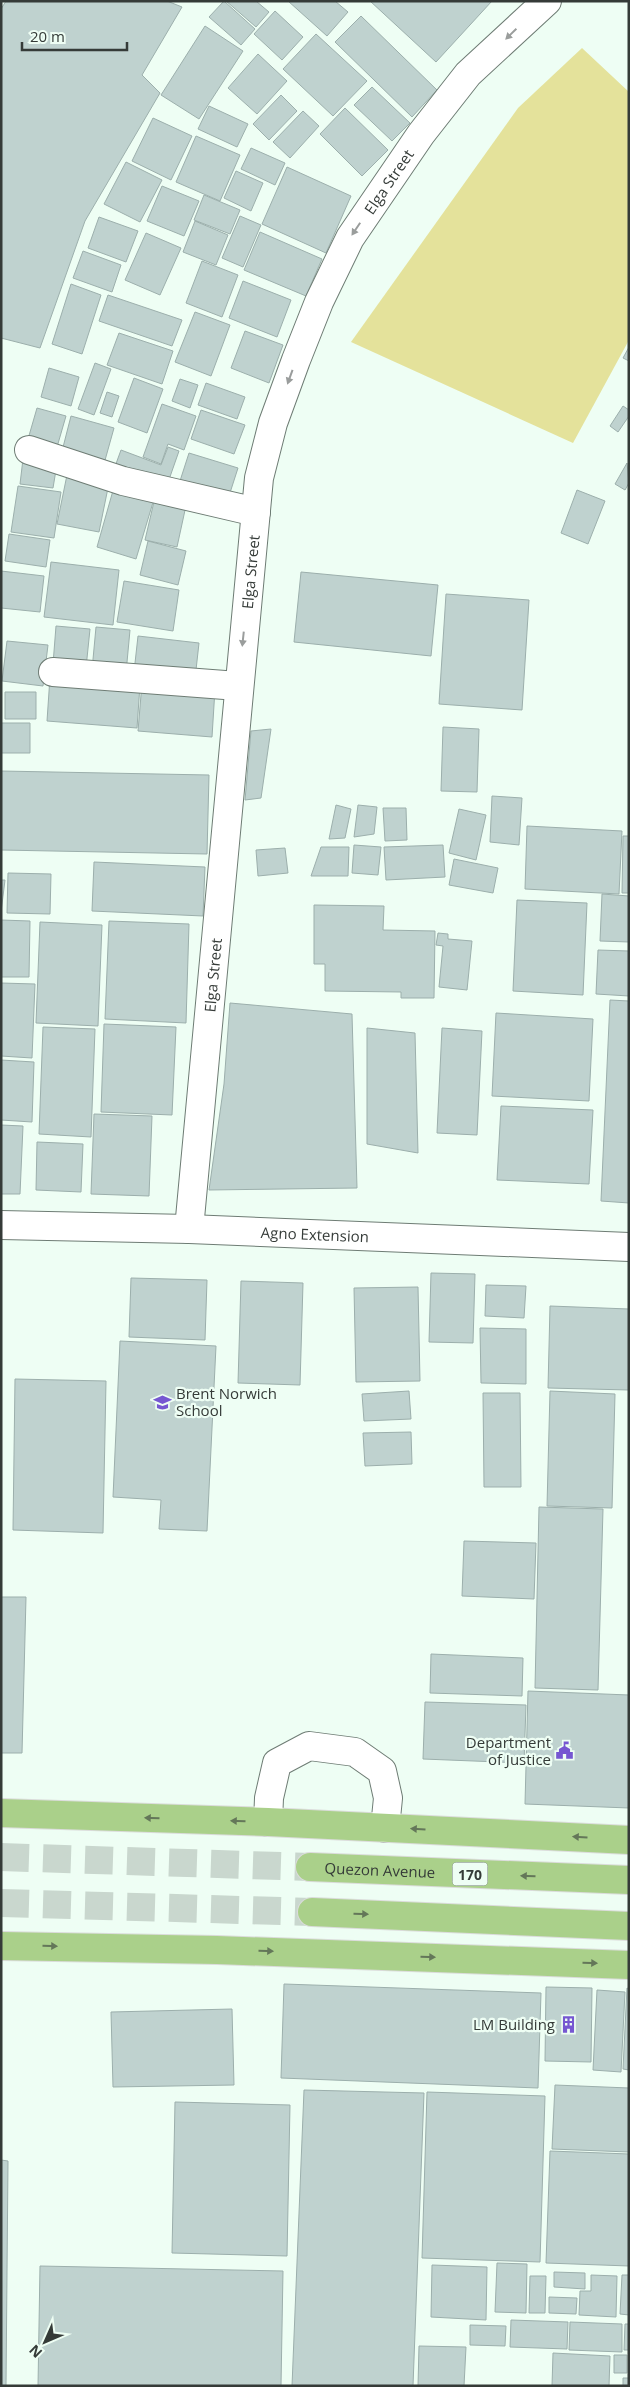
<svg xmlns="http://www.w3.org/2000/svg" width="630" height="2387" viewBox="0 0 630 2387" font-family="'Open Sans',sans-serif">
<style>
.green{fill:#e4e29b}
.building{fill:#bfd2cf;stroke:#9cafac}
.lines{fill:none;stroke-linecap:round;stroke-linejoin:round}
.major-tunnel{stroke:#c9d7ce;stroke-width:28;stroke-dasharray:28 14;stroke-linecap:butt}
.minor-casing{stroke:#6e7c74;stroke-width:30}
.major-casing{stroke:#dbdcdb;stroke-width:30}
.minor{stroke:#fff;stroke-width:28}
.major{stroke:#aad08a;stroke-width:28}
.oneway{fill:#9a9d9c}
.oneway2{fill:#647759}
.labels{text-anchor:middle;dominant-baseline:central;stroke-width:4.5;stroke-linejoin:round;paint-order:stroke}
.shield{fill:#eefef4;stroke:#6c7670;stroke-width:1}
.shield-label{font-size:14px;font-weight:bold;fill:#353b38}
.street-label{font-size:15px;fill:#353b38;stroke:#eefef4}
.poi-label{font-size:15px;fill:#353b38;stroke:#eefef4;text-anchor:end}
</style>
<rect width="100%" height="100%" fill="#eefef4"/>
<!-- green -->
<path class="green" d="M582 48 629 92V340L573 443 351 342 518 108Z"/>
<!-- building -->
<path class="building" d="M6 1H167L182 7 142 75 160 93 85 221 40 348 1 338V9Z
M224 1 255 29 241 45 209 17Z
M226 1H256L269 12 256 27Z
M288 1H335L348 12 327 36Z
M370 1H492L436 62Z
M275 11 303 37 282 60 254 34Z
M361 16 437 90 412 117 335 42Z
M205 26 243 51 199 119 161 95Z
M316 34 367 81 333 116 283 69Z
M258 54 287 81 257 114 228 88Z
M372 87 410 123 392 141 354 105Z
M281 95 297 111 269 140 253 124Z
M209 106 248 124 237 147 198 129Z
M345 108 388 150 362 176 320 134Z
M303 111 319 126 290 158 273 142Z
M153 118 192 136 171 180 132 161Z
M196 136 240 155 220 201 176 182Z
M251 148 285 163 275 185 241 169Z
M126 162 162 180 140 222 104 204Z
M287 167 351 196 326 253 262 224Z
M236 171 263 183 251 211 224 198Z
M162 186 199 201 184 236 147 221Z
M204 195 240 210 230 234 194 220Z
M240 216 261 225 243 267 222 258Z
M99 217 138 231 126 262 88 248Z
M195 221 228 235 216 265 183 252Z
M260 232 322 259 306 296 244 270Z
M146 233 181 248 160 295 125 280Z
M83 251 121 265 112 292 73 278Z
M202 261 238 275 222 317 186 303Z
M243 281 291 300 277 337 229 318Z
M71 284 101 295 82 354 52 344Z
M108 295 182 320 172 346 99 321Z
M195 312 230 325 211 376 175 362Z
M245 331 283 345 269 383 231 368Z
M119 333 173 351 162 384 107 365Z
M629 347V361L623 358Z
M95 363 111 369 94 415 78 409Z
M49 368 79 377 71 406 41 397Z
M134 378 163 389 147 433 118 422Z
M180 379 198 385 190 408 172 401Z
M206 383 245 397 237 419 198 405Z
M107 392 119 396 112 417 100 413Z
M162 404 196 416 184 450 168 444 161 464 143 457Z
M623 406 629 410V416L618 432 610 426Z
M37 408 66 416 55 454 26 446Z
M201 410 245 425 234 454 191 439Z
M71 416 114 428 102 471 60 459Z
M168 447 179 451 165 491 113 472 121 450 161 465Z
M189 453 238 468 228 499 179 484Z
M23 459 57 464 53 488 20 484Z
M627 463 629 483 625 490 615 484Z
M68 470 110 478 99 532 57 524Z
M18 486 61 492 54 538 11 532Z
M114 487 154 499 136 559 97 547Z
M577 490 605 501 588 544 561 533Z
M156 493 187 501 177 547 145 540Z
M9 534 50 540 46 567 5 561Z
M148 541 186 551 178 585 140 575Z
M51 562 119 570 113 625 44 617Z
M1 571 44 576 40 612 1 608Z
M301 572 438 585 431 656 294 642Z
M124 581 179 590 173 631 117 622Z
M446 594 529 600 522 710 439 704Z
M56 626 90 629 86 668 53 664Z
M96 627 130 630 126 673 92 670Z
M138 636 199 643 195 679 134 672Z
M7 641 48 645 43 686 2 681Z
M50 677 140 685 137 728 47 721Z
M142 683 215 689 212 737 138 731Z
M5 692H36V719H5Z
M1 723H30V753H1Z
M443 727 479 729 477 792 441 791Z
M271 729 261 798 245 800 251 731Z
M1 771 209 775 207 854 1 850Z
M492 796 522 798 519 845 490 842Z
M336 805 351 809 345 838 329 839Z
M358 805 377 807 374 834 354 837Z
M383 808H406L407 840 385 841Z
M459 809 486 815 476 860 449 853Z
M527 826 622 831 619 894 525 889Z
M623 836H629V893H622Z
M354 845 381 847 378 875 352 873Z
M443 845 445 877 386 880 384 847Z
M321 847H349L348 876H311Z
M285 848 288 873 258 876 256 850Z
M454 859 498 868 493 893 449 885Z
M94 862 205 867 203 916 92 911Z
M8 873 51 874 50 914 7 913Z
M1 880H5L1 912Z
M602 894 629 896V942L600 941Z
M517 900 587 903 583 995 513 991Z
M314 905 384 906 383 930 435 931 434 998H401V992L325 991V964H314Z
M1 920 30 921 29 977H1Z
M109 921 189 924 186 1023 105 1019Z
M40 922 102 925 98 1026 36 1023Z
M438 933 448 934V939L472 941 467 990 439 987 443 946 436 945Z
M598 950 629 951V996L596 994Z
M1 983 35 984 32 1058 1 1056Z
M610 1000 629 1001V1203L601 1201Z
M230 1003 352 1014 357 1188 209 1190 224 1084Z
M496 1013 593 1019 589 1101 492 1096Z
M104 1024 176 1027 172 1115 101 1112Z
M43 1027 95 1029 91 1137 39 1134Z
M367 1028 415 1033 418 1153 367 1144Z
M442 1028 482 1031 477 1135 437 1133Z
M1 1060 34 1062 32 1122 1 1120Z
M501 1106 593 1110 589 1184 497 1180Z
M94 1114 152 1116 149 1196 91 1194Z
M1 1125 23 1126 20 1194H1Z
M37 1142 83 1144 81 1192 36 1190Z
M431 1273 475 1274 473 1343 429 1342Z
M131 1278 207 1280 205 1340 129 1337Z
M241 1281 303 1283 300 1385 238 1383Z
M486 1285 526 1286 524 1318 485 1316Z
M418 1287 420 1381 356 1382 354 1288Z
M550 1306 629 1309V1390L548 1388Z
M480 1328 526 1329V1384L481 1383Z
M120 1341 216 1346 207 1531 159 1529 161 1500 113 1497Z
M15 1379 106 1381 103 1533 13 1530Z
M409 1391 411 1419 364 1421 362 1394Z
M550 1391 615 1394 612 1508 547 1506Z
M483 1393H520L521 1487H484Z
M411 1432 412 1464 365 1466 363 1433Z
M539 1507 603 1509 598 1690 535 1688Z
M464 1541 536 1543 534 1599 462 1596Z
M1 1597H26L22 1753H1Z
M431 1654 523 1658 522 1696 430 1693Z
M528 1691 629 1695V1808L525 1804Z
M425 1702 526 1705 524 1763 423 1759Z
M284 1984 541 1993 538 2088 281 2078Z
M546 1987 592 1988 591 2062 545 2061Z
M627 1988 629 1989V2070L623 2069Z
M597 1990 625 1992 621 2072 593 2070Z
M232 2009 234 2085 113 2087 111 2012Z
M555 2085 629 2088V2152L552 2149Z
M304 2090 424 2093 413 2386H292Z
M427 2092 545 2096 540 2262 422 2258Z
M175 2102 290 2105 287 2256 172 2253Z
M550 2151 629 2154V2266L546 2263Z
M1 2160 8 2161 6 2386H1Z
M497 2263 527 2264 526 2313 495 2312Z
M432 2265 487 2267 486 2320 431 2317Z
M40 2266 283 2271 281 2386H38Z
M554 2272 585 2273V2289L554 2287Z
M591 2275 617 2276 616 2317 579 2315 580 2291H591Z
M622 2275H629V2315L620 2314Z
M530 2276H546L545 2313H529Z
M549 2297 577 2298 576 2314 549 2313Z
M511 2320 568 2322 567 2349 510 2347Z
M570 2322 622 2324V2352L569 2350Z
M625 2324H629V2350H624Z
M470 2325 506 2326 505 2346 470 2345Z
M419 2346 466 2347 464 2386H418Z
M553 2353 610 2356 609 2386H552Z
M614 2355H627V2373H614Z
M623 2378H629V2386H623Z"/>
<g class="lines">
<!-- major-tunnel -->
<path class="major-tunnel" d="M1 1857 310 1867
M1 1903 312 1912"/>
<defs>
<g id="minor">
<path d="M29 450 123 481 256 512"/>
<path d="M53 672 238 686"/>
<path id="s1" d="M1 1225 189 1229 629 1247"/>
<path id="s2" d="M189 1229 259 478 273 423 296 360 319 302 350 238 421 134 468 74 547 1"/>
<path d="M268 1822 269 1798 277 1763 309 1746 355 1752 382 1771 388 1798 385 1828"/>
</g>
<g id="major">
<path d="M1 1813 268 1822 629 1840"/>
<path id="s3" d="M310 1867 629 1880"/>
<path d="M312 1912 629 1926"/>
<path d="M1 1946 217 1950 629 1965"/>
</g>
</defs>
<!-- minor casing -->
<use href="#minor" class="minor-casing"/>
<!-- major casing -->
<use href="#major" class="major-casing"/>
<!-- minor -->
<use href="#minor" class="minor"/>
<!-- major -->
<use href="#major" class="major"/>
</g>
<!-- one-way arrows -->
<defs><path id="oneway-solid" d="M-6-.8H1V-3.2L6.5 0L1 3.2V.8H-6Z" transform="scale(1.25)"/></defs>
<g class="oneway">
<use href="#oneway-solid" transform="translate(511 34) rotate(136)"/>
<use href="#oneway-solid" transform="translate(356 229) rotate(124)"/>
<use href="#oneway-solid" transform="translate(290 377) rotate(110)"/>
<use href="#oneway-solid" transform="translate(243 639) rotate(96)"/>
</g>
<g class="oneway2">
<use href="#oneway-solid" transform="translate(152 1818) rotate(-178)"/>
<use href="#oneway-solid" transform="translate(238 1821) rotate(-178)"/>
<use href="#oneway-solid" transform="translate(418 1829) rotate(-177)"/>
<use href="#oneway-solid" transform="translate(580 1837) rotate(-177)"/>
<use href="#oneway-solid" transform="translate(528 1876) rotate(-178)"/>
<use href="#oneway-solid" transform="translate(361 1914) rotate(2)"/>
<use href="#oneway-solid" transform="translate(50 1946) rotate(1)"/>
<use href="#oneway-solid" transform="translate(266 1951) rotate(2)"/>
<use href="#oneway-solid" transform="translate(428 1957) rotate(2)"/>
<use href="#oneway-solid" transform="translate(590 1963) rotate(2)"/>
</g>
<!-- icons -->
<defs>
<symbol id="school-bare" viewBox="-9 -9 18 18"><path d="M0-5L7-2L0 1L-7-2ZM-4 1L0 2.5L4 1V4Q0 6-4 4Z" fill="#7657d1" stroke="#eefef4" stroke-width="2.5" paint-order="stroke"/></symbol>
<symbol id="civic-bare" viewBox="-9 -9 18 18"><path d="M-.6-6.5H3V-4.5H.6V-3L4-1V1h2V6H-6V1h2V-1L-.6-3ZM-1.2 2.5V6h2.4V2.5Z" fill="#7657d1" stroke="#eefef4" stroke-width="2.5" paint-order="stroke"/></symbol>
<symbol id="building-bare" viewBox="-9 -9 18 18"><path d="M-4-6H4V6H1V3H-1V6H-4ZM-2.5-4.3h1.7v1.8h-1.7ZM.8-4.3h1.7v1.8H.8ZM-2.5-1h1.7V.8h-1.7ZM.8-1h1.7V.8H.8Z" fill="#7657d1" stroke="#eefef4" stroke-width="2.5" paint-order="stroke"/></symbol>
</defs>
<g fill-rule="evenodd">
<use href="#school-bare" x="150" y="1390" width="25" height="25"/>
<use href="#civic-bare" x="552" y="1738" width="25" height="25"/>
<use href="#building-bare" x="556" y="2012" width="25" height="25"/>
</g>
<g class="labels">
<!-- shield labels -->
<rect class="shield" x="452.5" y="1862.5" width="35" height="23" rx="4"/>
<g class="shield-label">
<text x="470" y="1874">170</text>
</g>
<!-- street labels -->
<g class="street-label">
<text stroke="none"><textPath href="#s2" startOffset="1080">Elga Street</textPath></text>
<text stroke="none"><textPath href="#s2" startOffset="660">Elga Street</textPath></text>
<text stroke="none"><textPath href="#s2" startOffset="255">Elga Street</textPath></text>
<text stroke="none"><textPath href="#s1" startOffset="314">Agno Extension</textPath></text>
<text stroke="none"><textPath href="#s3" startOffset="70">Quezon Avenue</textPath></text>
</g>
<!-- poi labels -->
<g class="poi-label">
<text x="176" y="1393" text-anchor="start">Brent Norwich<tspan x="176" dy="17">School</tspan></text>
<text x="551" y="1742">Department<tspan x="551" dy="17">of Justice</tspan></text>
<text x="555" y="2024">LM Building</text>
</g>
</g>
<!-- border -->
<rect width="630" height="2387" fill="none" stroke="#353b38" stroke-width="5"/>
<!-- north arrow -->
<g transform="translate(45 2342) rotate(225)" stroke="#eefef4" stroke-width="4" paint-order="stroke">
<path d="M0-4L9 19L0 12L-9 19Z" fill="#353b38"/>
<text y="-8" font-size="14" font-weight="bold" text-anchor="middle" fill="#353b38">N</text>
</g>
<!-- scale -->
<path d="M22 42v8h105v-8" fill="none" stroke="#353b38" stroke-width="2.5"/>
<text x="30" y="42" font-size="15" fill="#353b38" stroke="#eefef4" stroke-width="4" paint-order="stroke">20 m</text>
</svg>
